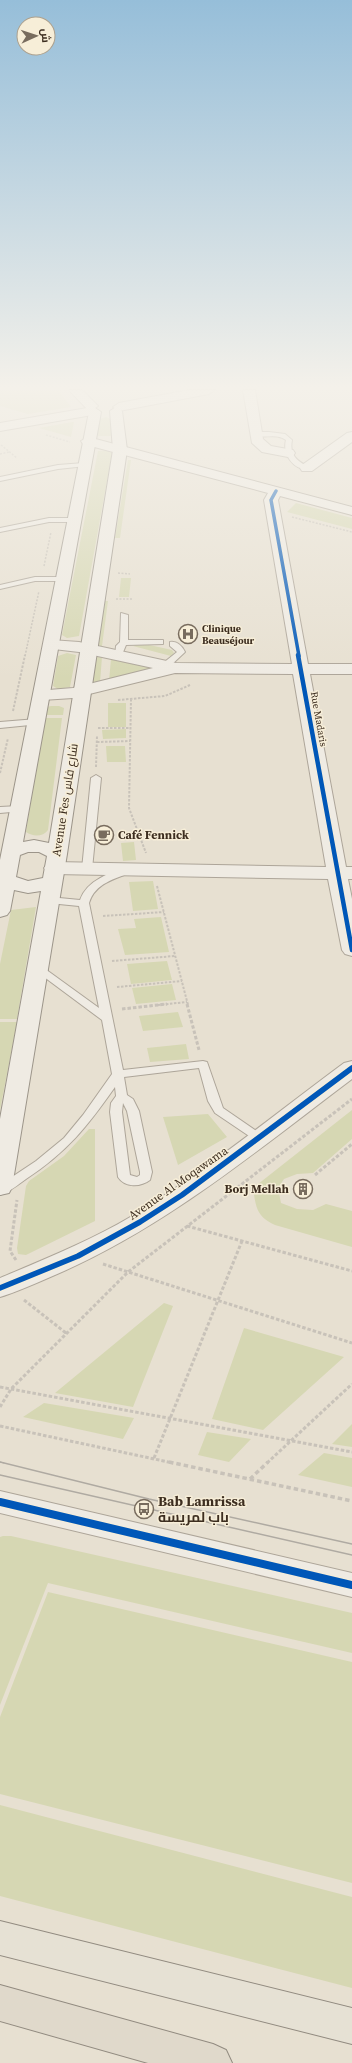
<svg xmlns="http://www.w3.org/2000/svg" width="352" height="2063" viewBox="0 0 352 2063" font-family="'Source Serif 4',Cairo,serif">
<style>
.green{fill:#d6d7b3}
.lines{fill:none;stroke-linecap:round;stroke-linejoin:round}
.service-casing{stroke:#ada599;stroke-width:2}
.minor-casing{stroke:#ada599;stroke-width:2}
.tertiary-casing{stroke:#ada599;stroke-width:2}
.secondary-casing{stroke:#9c958a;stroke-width:2}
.primary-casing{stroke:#928b80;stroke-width:2}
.trunk-casing{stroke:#928b80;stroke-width:2}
.path-far3{stroke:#c8c2b9;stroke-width:1.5;stroke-dasharray:2 1.5;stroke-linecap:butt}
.path-far2{stroke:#c8c2b9;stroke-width:2;stroke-dasharray:2.5 1.5;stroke-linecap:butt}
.path-far1{stroke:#c8c2b9;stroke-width:3;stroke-dasharray:3.5 2;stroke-linecap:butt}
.path{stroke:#c8c2b9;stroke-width:3.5;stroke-dasharray:4.5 3;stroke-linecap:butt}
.service{fill:#efebe3;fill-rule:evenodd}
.minor{fill:#efebe3;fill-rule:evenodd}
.tertiary{fill:#efebe3;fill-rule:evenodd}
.secondary{fill:#efebe3;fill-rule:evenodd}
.primary{fill:#e6e1d4;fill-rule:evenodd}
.trunk{fill:#e0d9cb;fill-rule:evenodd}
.tram-far1{stroke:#afaaa2;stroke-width:1}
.tram{stroke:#afaaa2;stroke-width:1.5}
.cycleway-far3-casing{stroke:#f7eed8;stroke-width:5}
.cycleway-far2-casing{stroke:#f7eed8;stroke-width:6}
.cycleway-far1-casing{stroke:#f7eed8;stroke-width:8}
.cycleway-casing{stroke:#f7eed8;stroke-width:10}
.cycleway-far3{stroke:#0057b8;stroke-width:3.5}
.cycleway-far2{stroke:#0057b8;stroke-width:4.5}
.cycleway-far1{stroke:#0057b8;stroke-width:5.5}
.cycleway{stroke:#0057b8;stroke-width:8}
.labels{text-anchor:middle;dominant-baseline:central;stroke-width:3;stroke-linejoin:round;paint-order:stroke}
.far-poi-label{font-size:10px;font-weight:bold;fill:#3d2e20;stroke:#f7eed8;text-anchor:start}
.far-street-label{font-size:10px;fill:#3d2e20;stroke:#f7eed8}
.street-label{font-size:12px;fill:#3d2e20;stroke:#f7eed8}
.poi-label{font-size:12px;font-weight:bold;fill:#3d2e20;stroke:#f7eed8;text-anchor:start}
.near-poi-label{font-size:14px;font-weight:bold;fill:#3d2e20;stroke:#f7eed8;text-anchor:start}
</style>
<rect width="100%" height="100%" fill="#e7e0d1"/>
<!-- green -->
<path class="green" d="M0 390H58L71 407 28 414 0 406Z
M106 417 112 420V436H98L97 420Z
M72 422H74L71 437 39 428Z
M107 450 112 453 79 636 67 638 62 635 98 451Z
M128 460H131L120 538H115Z
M296 503 352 518V529L287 512Z
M121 578H131L129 597H119Z
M105 601H108L102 646H98Z
M138 644H145L172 650 174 653 171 656 133 646Z
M67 653 76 655 70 687 58 689 53 686 58 656Z
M95 657H102L100 682H93Z
M111 659 157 669 109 681Z
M108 703H126V727H108Z
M51 706H59L64 708 63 715H45L47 707Z
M44 718H62L48 830C43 837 33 837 26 832Z
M126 729V738L103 739 102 730Z
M106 746H125L126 762H107Z
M134 842 136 860 123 861 121 843Z
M153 881 158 909 133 911 129 882Z
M36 907 17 1019H0V964L11 910Z
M161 917 169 952 125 955 118 929 136 928 134 919Z
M167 961 172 980 131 984 127 964Z
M172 984 176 1000 136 1004 132 988Z
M178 1012 183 1027 143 1031 139 1016Z
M0 1022H17L0 1110Z
M186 1044 189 1059 150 1062 147 1048Z
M352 1110V1139L313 1173 297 1174 284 1179 278 1188 281 1203 297 1209 313 1210 326 1204 352 1211V1247L275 1225C256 1216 256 1207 253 1188Z
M208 1114 227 1137 178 1165 163 1117Z
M89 1129H95V1221L26 1255 18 1254 17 1248 26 1186 29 1181 64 1156Z
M164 1303 173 1306 133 1407 55 1393Z
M244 1328 344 1357 263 1430 212 1419Z
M44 1403 134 1418 123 1439 23 1417Z
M352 1424V1447L332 1444Z
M207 1432 251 1439 229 1462 198 1455Z
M324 1453 352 1458V1487L298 1475Z
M3 1536H11L352 1613V1653L48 1583 0 1705V1537Z
M48 1592 352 1662V1883L0 1794V1717Z
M0 1805 352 1897V1988L0 1896Z"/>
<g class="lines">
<defs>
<path id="service" d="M269 432 285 434 292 440C289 455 297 461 309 467V469C294 471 282 454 286 440 276 432 262 440 253 434L256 432Z
M84 463 87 465 86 466 58 469 0 481V477L58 465Z
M49 518H76L80 520 76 522H49L0 532V528Z
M35 577H64L68 579 64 581H35L0 589V585Z
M121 613 128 615V640H163V644L126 645 121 657H115L116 646 120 642Z
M170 642C177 641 182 646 185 652L168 668H162V664L177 652 170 646Z
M37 719 40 720V724L0 728V722Z
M96 775 101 778 92 869 87 872 82 869 91 778Z
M19 806 24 809 22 811 0 813V807Z
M129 867 134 870 132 872C115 879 95 883 89 903L123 1070 203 1061 207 1062 223 1108 265 1137 263 1140H255L215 1113 208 1101 199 1068 124 1077 127 1095 133 1099 139 1111 152 1172 150 1180C141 1187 125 1188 118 1177L110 1112 111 1103 116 1096 115 1087C87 1127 67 1152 26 1179 18 1185 9 1192 0 1195V1185L36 1161 64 1138 83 1115 112 1074 102 1020 32 968 37 965 41 966 99 1008 79 906 49 903 44 900 49 897 80 900C87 880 111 872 129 867ZM123 1103 127 1111 140 1172V1175L137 1177 130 1175 122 1112Z"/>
<path id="minor" d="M189 390H215L209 394 119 411 113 407 119 403Z
M243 390H255L263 439 271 446 293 450 295 453 293 456 288 457 262 452 252 443Z
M93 407 99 411 98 414 0 431V423Z
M352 432V442L312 471H302L300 468 302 465 347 433Z
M88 437 352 507V515L280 496 278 500 308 664H352V674H310L346 867H352V879H348L352 899V956L345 954 342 950 328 879 54 874 47 872 44 868 47 864 54 862 326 867 293 674 175 673 73 698 42 700 36 699 33 695 36 691 73 688 153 668 79 652 45 648 43 645 45 642 51 640 79 642 176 663 292 664 264 500 268 493 83 444 81 441Z
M0 1491 352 1573V1597L0 1513Z"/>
<path id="tertiary" d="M69 390H82L98 406 92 410 87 409Z
M352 1061V1079C255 1152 161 1231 48 1278 32 1285 16 1292 0 1297V1278C45 1259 90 1241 132 1216 206 1171 275 1114 344 1063Z"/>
<path id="secondary" d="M116 407 122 411 127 450 67 854 12 1187 9 1193 0 1195V1119L41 891 28 893 14 890 10 911 7 915 0 917V860L89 412 95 408 101 412 23 842 34 840 49 843 113 450 110 411ZM28 852H39L47 856 43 878 28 881 16 877 20 855Z"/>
<path id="primary" d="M0 1921 352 2008V2044L0 1955Z"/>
<path id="trunk" d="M0 1985 213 2044 226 2050 232 2063H148L0 2021Z"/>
</defs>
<!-- service casing -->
<use href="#service" class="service-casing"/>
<!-- minor casing -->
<use href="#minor" class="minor-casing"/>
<!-- tertiary casing -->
<use href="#tertiary" class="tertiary-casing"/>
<!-- secondary casing -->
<use href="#secondary" class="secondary-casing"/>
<!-- primary casing -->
<use href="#primary" class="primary-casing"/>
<!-- trunk casing -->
<use href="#trunk" class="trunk-casing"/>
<!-- path-far3 -->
<path class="path-far3" d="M46 435 70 442
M1 445 17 458
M0 454 9 452
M292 517 352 532
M44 566 51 532
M118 573 130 574
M116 599H132
M25 656 39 591"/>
<!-- path-far2 -->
<path class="path-far2" d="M131 699 129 808 146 853
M118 700 165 696 190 685
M13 711 25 655
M98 728H130
M97 742 130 741
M96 767 97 736
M0 773 8 738
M157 886 188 1005
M103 916 164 912
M112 961 175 956
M117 987 182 981
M158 1005 187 1002"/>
<!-- path-far1 -->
<path class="path-far1" d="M187 1004 199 1050
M122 1009 167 1004
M315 1175 352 1144
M187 1226 352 1271
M16 1260 10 1251 17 1200
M103 1264 352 1343
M24 1300 66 1333
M0 1387 352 1452
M0 1407 11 1389 128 1272 352 1099
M0 1426 173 1463
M154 1458 242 1241
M267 1463 352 1384"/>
<!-- path -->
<path class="path" d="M169 1462 352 1501
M250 1479 268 1462"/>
<!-- service -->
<use href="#service" class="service"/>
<!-- minor -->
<use href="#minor" class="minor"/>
<!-- tertiary -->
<use href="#tertiary" class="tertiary"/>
<!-- secondary -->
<use href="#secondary" class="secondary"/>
<!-- primary -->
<use href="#primary" class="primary"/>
<!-- trunk -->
<use href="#trunk" class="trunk"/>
<!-- tram-far1 -->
<path class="tram-far1" d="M0 1462 4 1463"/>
<!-- tram -->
<path class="tram" d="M0 1462 149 1499 352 1544
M0 1475 352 1555"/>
<defs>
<path id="cycleway-far3" d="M276 491 271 500 299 656"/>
<path id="cycleway-far2" d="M298 655 352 950"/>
<path id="cycleway-far1" d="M0 1288 78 1256 140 1222 182 1195 352 1068"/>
<path id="cycleway" d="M0 1502 352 1585"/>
</defs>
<!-- cycleway-far3 casing -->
<use href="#cycleway-far3" class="cycleway-far3-casing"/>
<!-- cycleway-far2 casing -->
<use href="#cycleway-far2" class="cycleway-far2-casing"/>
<!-- cycleway-far1 casing -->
<use href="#cycleway-far1" class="cycleway-far1-casing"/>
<!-- cycleway casing -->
<use href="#cycleway" class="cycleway-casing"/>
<!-- cycleway-far3 -->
<use href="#cycleway-far3" class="cycleway-far3"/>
<!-- cycleway-far2 -->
<use href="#cycleway-far2" class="cycleway-far2"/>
<!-- cycleway-far1 -->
<use href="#cycleway-far1" class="cycleway-far1"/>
<!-- cycleway -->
<use href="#cycleway" class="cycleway"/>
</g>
<!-- sky -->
<linearGradient id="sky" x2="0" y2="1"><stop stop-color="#96bed9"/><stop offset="0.57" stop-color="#f4f1ea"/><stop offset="1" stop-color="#f4f1ea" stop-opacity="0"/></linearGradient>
<rect width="352" height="679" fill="url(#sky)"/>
<!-- icons -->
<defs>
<symbol id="hospital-ring" viewBox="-11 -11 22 22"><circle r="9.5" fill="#f7eed8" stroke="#786c5e" stroke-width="1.5"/><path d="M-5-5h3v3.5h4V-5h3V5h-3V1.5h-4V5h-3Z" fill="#786c5e"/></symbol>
<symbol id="cafe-ring" viewBox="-11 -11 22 22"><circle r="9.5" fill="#f7eed8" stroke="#786c5e" stroke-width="1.5"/><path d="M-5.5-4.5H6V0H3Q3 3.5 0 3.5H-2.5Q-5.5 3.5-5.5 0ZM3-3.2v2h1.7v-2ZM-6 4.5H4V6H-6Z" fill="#786c5e"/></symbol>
<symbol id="building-ring" viewBox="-11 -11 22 22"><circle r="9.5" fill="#f7eed8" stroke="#786c5e" stroke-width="1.5"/><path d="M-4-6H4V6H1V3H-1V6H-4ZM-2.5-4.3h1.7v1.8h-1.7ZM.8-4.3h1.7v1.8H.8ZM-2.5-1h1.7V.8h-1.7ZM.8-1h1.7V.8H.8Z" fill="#786c5e"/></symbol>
<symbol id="bus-ring" viewBox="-11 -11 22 22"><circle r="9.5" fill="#f7eed8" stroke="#786c5e" stroke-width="1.5"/><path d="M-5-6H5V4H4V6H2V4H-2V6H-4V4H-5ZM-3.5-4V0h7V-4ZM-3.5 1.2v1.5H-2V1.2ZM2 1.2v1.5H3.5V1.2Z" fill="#786c5e"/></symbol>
</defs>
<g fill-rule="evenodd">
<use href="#hospital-ring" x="177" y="623" width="22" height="22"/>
<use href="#cafe-ring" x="93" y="824" width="22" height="22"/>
<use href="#building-ring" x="292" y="1178" width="22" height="22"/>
<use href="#bus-ring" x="133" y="1498" width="22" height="22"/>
</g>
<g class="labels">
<!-- far-poi labels -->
<g class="far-poi-label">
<text x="202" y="628">Clinique<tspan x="202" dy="12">Beauséjour</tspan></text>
</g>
<!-- far-street labels -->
<g class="far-street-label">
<text transform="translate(319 719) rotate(80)">Rue Madaris</text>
</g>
<!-- street labels -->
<g class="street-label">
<text transform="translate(65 800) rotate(-81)">Avenue Fes شارع فاس</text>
<text transform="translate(178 1183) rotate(-35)">Avenue Al Moqawama</text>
</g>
<!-- poi labels -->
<g class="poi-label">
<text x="118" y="835">Café Fennick</text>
<text x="289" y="1189" text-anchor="end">Borj Mellah</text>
</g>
<!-- near-poi labels -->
<g class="near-poi-label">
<text x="158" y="1501">Bab Lamrissa<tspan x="158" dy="16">باب لمريسة</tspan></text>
</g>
</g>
<!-- north arrow -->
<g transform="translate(36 36) rotate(87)"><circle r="19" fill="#f7eed8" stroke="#ada18e"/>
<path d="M0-3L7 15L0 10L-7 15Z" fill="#786c5e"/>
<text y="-6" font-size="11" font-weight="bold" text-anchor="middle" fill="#3d2e20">ش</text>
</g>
</svg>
